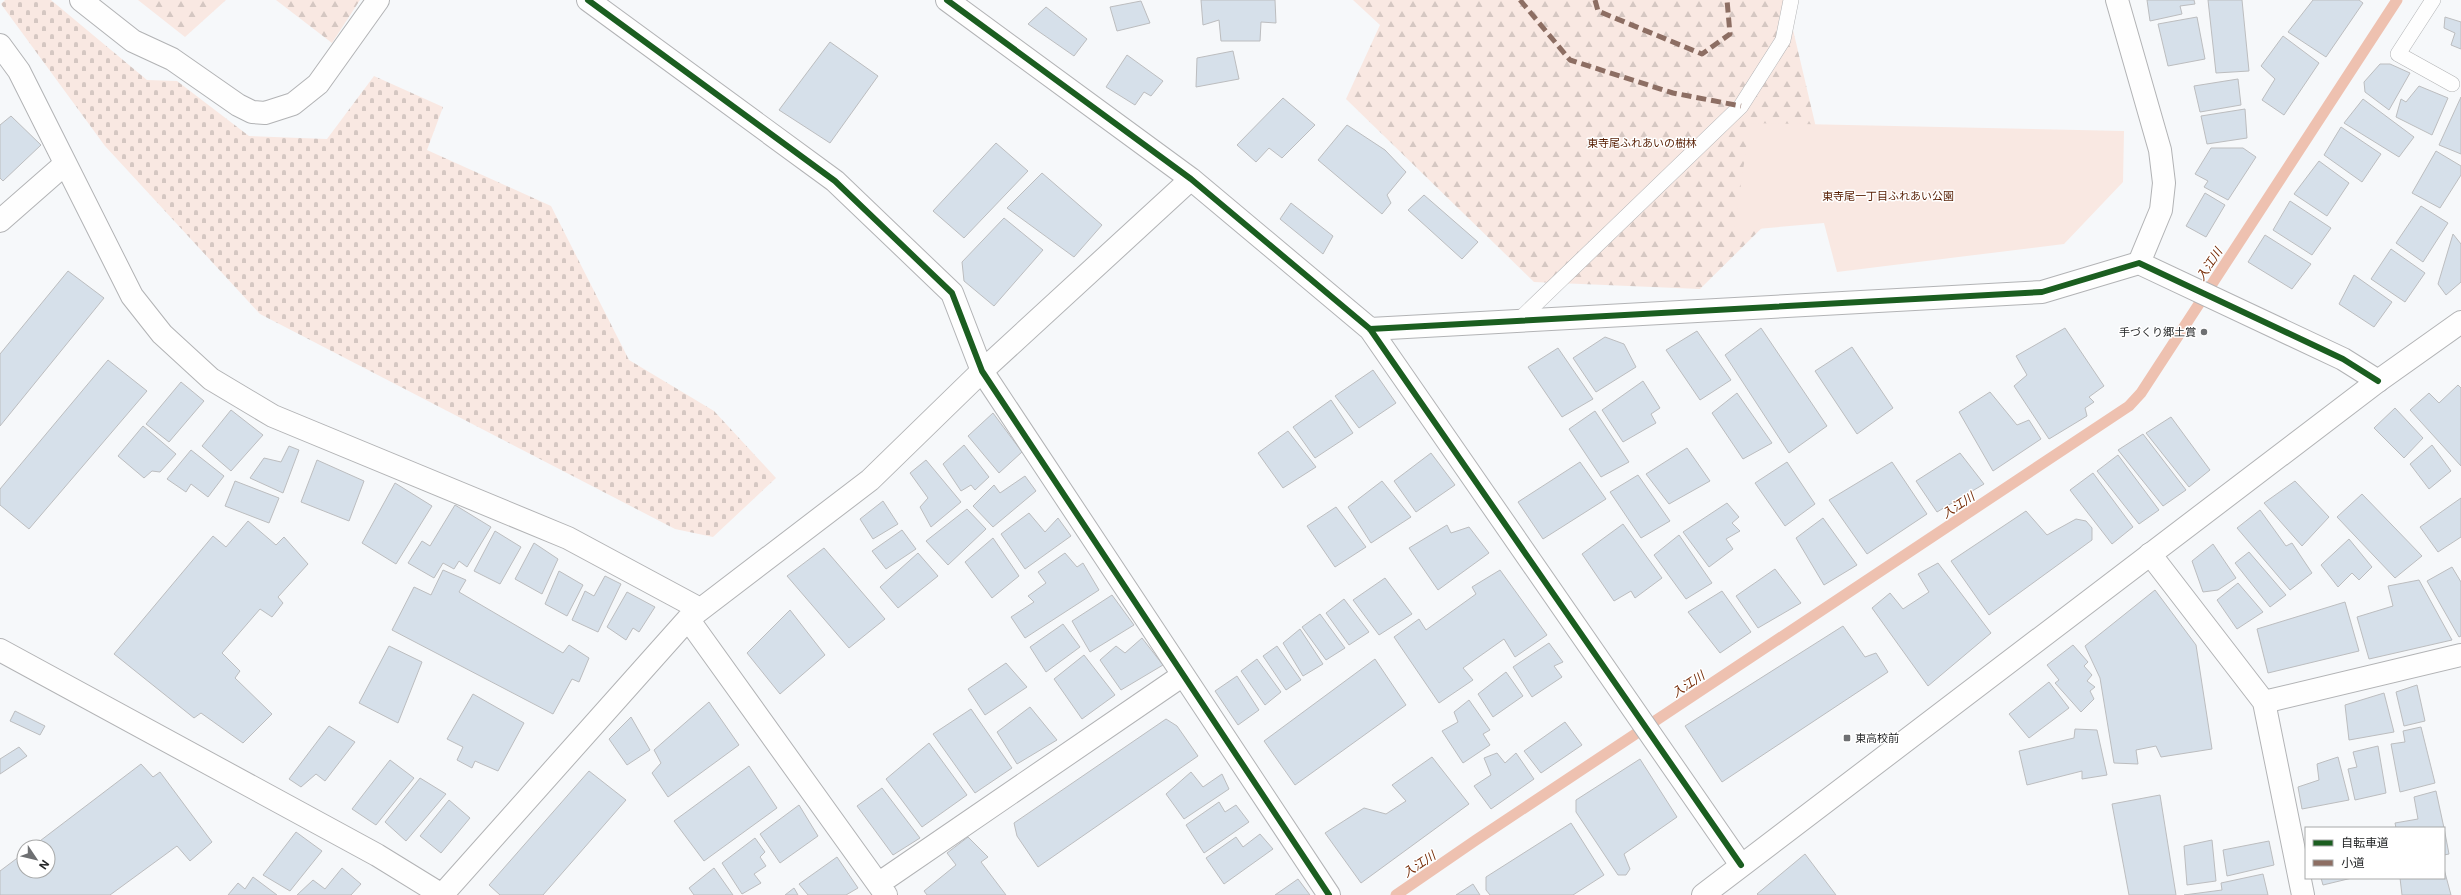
<svg xmlns="http://www.w3.org/2000/svg" width="2461" height="895" viewBox="0 0 2461 895" font-family="Inter,'Noto Sans JP',sans-serif">
<style>
.forest{fill:url(#forest-firs)}
.cemetery{fill:url(#cemetery-stones)}
.green{fill:#f9e8e2}
.lines{fill:none;stroke-linecap:round;stroke-linejoin:round}
.stream{stroke:#eec1b0;stroke-width:11}
.building{fill:#d6e0ea;stroke:#bcbdbf}
.lane-casing{stroke:#b2b3b5;stroke-width:16}
.street-casing{stroke:#b2b3b5;stroke-width:24}
.secondary-casing{stroke:#b2b3b5;stroke-width:24}
.lane{stroke:#fefefe;stroke-width:15}
.street{stroke:#fefefe;stroke-width:22}
.secondary{stroke:#fefefe;stroke-width:22}
.quiet{stroke:#8d6e63;stroke-width:5;stroke-dasharray:10 5;stroke-linecap:butt}
.cycleway-casing{stroke:#fff;stroke-width:8}
.cycleway{stroke:#1b5e20;stroke-width:6}
.poi-dot{fill:#6e7072;stroke:#fff;stroke-width:1.5}
.labels{text-anchor:middle;dominant-baseline:central;stroke-width:3;stroke-linejoin:round;paint-order:stroke}
.park-label{font-size:11px;fill:#561d02;stroke:#fff}
.poi-label{font-size:11px;fill:#252728;stroke:#fff;text-anchor:end}
.water-label{font-size:12px;font-style:italic;fill:#752a04;stroke:#fff}
</style>
<defs>
<pattern id="forest-firs" width="22" height="20" patternUnits="userSpaceOnUse"><rect width="22" height="20" fill="#f9e8e2"/><path d="M5 1l3.5 6h-7zM16 11l3.5 6h-7z" fill="#d5c7c2"/></pattern>
<pattern id="cemetery-stones" width="16" height="16" patternUnits="userSpaceOnUse"><rect width="16" height="16" fill="#f9e8e2"/><path d="M2 7V4a2 2 0 0 1 4 0v3zM10 15v-3a2 2 0 0 1 4 0v3z" fill="#d5c7c2"/></pattern>
</defs>
<rect width="100%" height="100%" fill="#f6f8fa"/>
<!-- forest -->
<path class="forest" d="M138 0H226L185 37Z
M276 0H360L332 43Z
M1353 0H1786L1822 153 1776 214 1700 289 1534 282 1346 99 1380 25Z"/>
<!-- cemetery -->
<path class="cemetery" d="M5 0H51L147 80 177 81 249 136 327 139 374 76 443 107 427 150 551 206 629 360 714 411 776 478 713 537 675 529 260 314 105 146 1 4Z"/>
<!-- green -->
<path class="green" d="M1750 123 2124 131 2123 182 2064 244 1837 272 1824 223 1734 231Z"/>
<g class="lines">
<!-- stream -->
<path class="stream" d="M1396 895 1476 840 2129 406 2141 393 2397 0"/>
</g>
<!-- building -->
<path class="building" d="M1201 0H1275L1276 23 1261 22 1260 41H1221L1219 20 1203 25Z
M2147 0H2194L2195 4 2180 6 2182 14 2150 21Z
M2208 0H2242L2249 71 2216 73Z
M2313 0H2359L2363 3 2326 57 2288 32Z
M1141 1 1150 23 1117 31 1110 7Z
M1046 7 1087 39 1074 56 1028 24Z
M2197 17 2205 59 2168 66 2158 24Z
M2445 17 2461 22V49L2451 45 2455 33 2444 28Z
M2283 36 2319 63 2284 115 2262 100 2275 79 2261 66Z
M830 42 878 76 830 143 779 110Z
M1233 51 1239 79 1196 87 1197 58Z
M1127 55 1163 81 1151 96 1144 92 1135 105 1106 87Z
M2380 64H2390L2410 73 2389 110 2365 92 2364 82Z
M2238 79 2241 105 2200 112 2194 86Z
M2419 86 2448 98 2432 135 2396 117 2401 99 2406 102Z
M2461 97V154L2439 145Z
M1283 98 1315 125 1282 158 1269 148 1256 162 1237 145Z
M2363 99 2414 137 2399 157 2344 123Z
M2245 109 2247 138 2207 144 2201 116Z
M11 116 41 145 3 181 0 178V125Z
M1347 125 1385 150 1406 172 1387 195 1391 203 1382 214 1318 160Z
M2341 127 2381 154 2362 182 2324 155Z
M996 143 1028 171 964 238 933 211Z
M2211 148H2243L2256 157 2228 200 2204 187 2208 181 2195 174Z
M2436 151 2461 166V175L2440 208 2412 193Z
M2319 161 2349 183 2327 216 2294 194Z
M1042 173 1102 225 1074 257 1007 208Z
M2205 193 2225 205 2206 237 2186 226Z
M1424 195 1478 242 1462 259 1408 210Z
M2290 201 2331 228 2312 255 2273 230Z
M1291 203 1333 236 1323 254 1280 219Z
M2421 206 2448 223 2423 262 2396 243Z
M1004 218 1043 250 994 306 964 281 962 262Z
M2453 234 2461 244V282L2446 295 2438 284Z
M2265 235 2311 264 2292 289 2248 262Z
M2391 249 2425 273 2405 302 2371 279Z
M68 271 104 298 0 426V354Z
M2354 275 2392 302 2374 327 2339 304Z
M1761 328 1827 426 1789 453 1725 355Z
M2065 328 2104 386 2089 397 2094 402 2085 408 2087 416 2049 439 2014 386 2027 375 2016 356Z
M1697 331 1731 380 1700 400 1666 350Z
M1605 337 1624 344 1636 367 1596 392 1573 358Z
M1852 347 1893 408 1857 434 1815 371Z
M1558 348 1593 399 1562 417 1528 367Z
M108 360 147 391 29 529 0 505V489Z
M1373 370 1396 403 1359 428 1335 396Z
M1643 381 1660 408 1651 414 1656 423 1623 442 1602 410Z
M181 382 204 401 169 442 146 424Z
M2458 385 2461 388V466L2410 410 2429 393 2439 403Z
M1990 392 2017 425 2029 420 2041 439 1993 471 1959 412Z
M1737 393 1772 443 1743 459 1712 413Z
M1331 400 1353 433 1315 458 1293 427Z
M2395 408 2423 438 2404 458 2374 428Z
M231 410 263 435 231 471 202 446Z
M1595 411 1629 462 1601 477 1569 429Z
M993 413 1022 452 999 473 968 436Z
M2171 417 2210 470 2189 487 2146 433Z
M143 426 176 454 160 472 152 471 144 478 118 456Z
M1288 431 1316 467 1283 488 1258 453Z
M2143 434 2186 490 2163 506 2118 450Z
M964 445 989 477 975 490 971 485 961 491 943 464Z
M2432 445 2451 471 2429 489 2410 464Z
M289 446 299 450 283 493 250 478 264 458 281 462Z
M1687 448 1710 481 1669 504 1646 474Z
M191 450 224 476 208 497 191 484 186 492 167 479Z
M1431 453 1455 485 1416 512 1394 481Z
M1960 453 1984 484 1937 512 1916 481Z
M2118 455 2159 510 2139 524 2097 471Z
M317 460 364 481 349 521 301 502Z
M926 460 961 502 931 527 920 507 928 498 910 473Z
M1580 462 1606 499 1543 539 1518 502Z
M1787 462 1815 504 1785 526 1755 483Z
M1892 462 1927 514 1867 554 1829 500Z
M2093 473 2133 527 2112 544 2070 490Z
M1638 475 1670 521 1641 538 1610 492Z
M1025 476 1036 491 993 527 973 506 994 485 1000 493Z
M235 481 279 498 269 523 225 506Z
M1382 481 1411 517 1371 543 1348 507Z
M2295 481 2329 517 2302 546 2264 503Z
M395 483 432 506 396 564 362 543Z
M2362 494 2422 556 2395 578 2337 517Z
M2461 498V537L2438 552 2420 527Z
M883 501 898 524 873 539 860 519Z
M1727 503 1739 517 1732 523 1740 531 1726 539 1733 549 1709 567 1683 532Z
M455 505 491 527 467 567 459 561 454 569 443 563 434 578 408 563 422 541 430 546Z
M1336 507 1366 547 1335 567 1307 526Z
M967 509 986 529 948 565 926 541Z
M2260 510 2286 546 2292 543 2312 573 2290 590 2237 528Z
M2026 511 2047 535 2076 519 2086 521 2092 528V540L1989 615 1951 561Z
M1029 513 1045 532 1058 518 1071 536 1025 569 1001 534Z
M1823 518 1857 565 1824 585 1796 538Z
M248 521 276 545 284 537 308 564 278 597 283 603 272 617 260 609 222 653 240 671 235 678 272 714 243 743 201 713 194 718 114 654 213 536 226 547Z
M1623 524 1662 578 1635 598 1631 591 1614 601 1582 554Z
M1447 525 1451 533 1469 527 1489 553 1438 590 1409 548Z
M902 530 916 549 886 569 872 551Z
M495 531 521 547 500 584 474 571Z
M1679 535 1712 583 1686 599 1654 555Z
M993 538 1019 576 992 598 965 562Z
M2349 539 2372 567 2359 580 2352 573 2338 587 2321 565Z
M534 543 558 559 542 594 515 579Z
M2213 544 2236 578 2218 590 2203 592 2192 561Z
M824 548 885 619 849 648 787 576Z
M2249 552 2286 595 2270 607 2235 563Z
M918 553 938 576 898 608 880 587Z
M1065 553 1077 567 1083 563 1099 590 1025 638 1011 617 1034 602 1028 596 1046 583 1038 572Z
M1938 563 1991 633 1928 686 1872 608 1890 593 1903 609 1929 592 1918 574Z
M2452 567 2461 582V636L2459 637 2427 581Z
M1775 569 1801 603 1758 628 1736 596Z
M443 570 466 580 459 592 563 653 569 645 589 658 579 682 572 679 553 714 392 630 414 587 431 595Z
M1500 570 1547 635 1515 657 1504 639 1463 668 1473 680 1439 703 1394 637 1419 619 1426 630 1476 594 1472 587Z
M559 571 583 585 567 616 545 604Z
M605 576 621 584 598 632 572 620 585 591 594 596Z
M1385 578 1412 614 1379 635 1353 600Z
M2419 580 2452 640 2369 659 2357 617 2393 606 2388 586Z
M2238 583 2263 612 2237 629 2217 600Z
M2155 590 2196 645 2212 749 2161 757 2156 746 2136 750 2138 764 2114 763 2100 678 2085 646Z
M1722 591 1751 632 1720 653 1688 612Z
M627 592 655 607 639 632 633 628 626 640 607 627Z
M1112 595 1134 625 1090 652 1072 621Z
M1344 599 1369 632 1349 645 1326 613Z
M2345 602 2359 651 2268 673 2257 629Z
M790 610 825 655 780 694 747 653Z
M1320 614 1345 648 1326 660 1302 627Z
M1063 624 1080 647 1046 672 1030 647Z
M1843 626 1865 657 1876 653 1888 672 1722 782 1685 726Z
M1300 629 1323 664 1303 676 1283 643Z
M1142 638 1163 665 1121 690 1100 660 1116 646 1125 653Z
M1549 643 1563 662 1554 666 1562 677 1532 697 1513 667Z
M2073 645 2088 662 2084 666 2092 675 2087 681 2095 687 2090 691 2094 699 2081 712 2055 683 2059 680 2047 665Z
M389 646 422 662 398 723 359 703Z
M1277 646 1301 680 1286 690 1263 656Z
M1084 655 1115 695 1082 719 1054 679Z
M1257 659 1281 692 1265 705 1241 671Z
M1375 659 1406 705 1295 785 1264 741Z
M1006 663 1027 687 985 715 968 689Z
M1506 672 1523 696 1493 717 1478 694Z
M1237 676 1259 710 1238 725 1215 691Z
M2049 682 2069 708 2029 738 2009 714Z
M2417 685 2425 721 2404 726 2396 692Z
M2384 693 2394 732 2349 740 2345 705Z
M473 694 524 723 498 771 475 761 472 768 457 760 463 747 447 739Z
M1469 700 1490 730 1483 734 1490 745 1463 763 1442 731 1458 722 1454 712Z
M709 702 739 745 668 797 652 773 661 763 654 750Z
M1030 707 1057 740 1017 764 997 732Z
M971 709 1012 768 975 793 933 734Z
M15 711 45 726 40 735 10 721Z
M631 717 650 750 627 765 609 739Z
M1166 719 1177 726 1198 756 1038 867 1017 836 1014 823Z
M1565 722 1582 745 1541 773 1524 751Z
M329 726 355 742 325 781 316 774 301 787 289 779Z
M2421 727 2435 783 2400 792 2391 744 2405 742 2403 731Z
M2075 729 2097 730 2107 775 2082 779V771L2027 785 2019 751 2074 738Z
M929 743 967 795 922 827 886 779Z
M2378 746 2386 793 2355 800 2348 769 2357 767 2353 752Z
M19 747 27 756 0 774V759Z
M1497 753 1505 763 1516 753 1534 779 1491 809 1474 786 1491 775 1484 758Z
M1432 757 1469 804 1361 883 1325 833 1364 808 1386 814 1406 801 1392 785Z
M2338 757 2349 800 2302 809 2298 787 2319 780 2317 764Z
M1640 759 1677 817 1624 854 1630 869 1626 875H1618L1576 812V800Z
M390 760 414 778 376 825 352 809Z
M141 764 153 777 160 772 212 842 190 861 177 846 110 895H0V871L24 853V871H48V847H32Z
M749 766 777 808 704 861 674 821Z
M589 771 626 800 543 895H500L489 885Z
M1191 772 1203 787 1222 774 1229 789 1184 819 1166 794Z
M420 778 446 794 406 841 385 822Z
M882 788 920 838 893 855 857 806Z
M2436 791 2444 828H2396L2395 823 2418 819 2414 797Z
M2160 795 2176 895H2129L2112 804Z
M449 800 470 818 441 853 420 836Z
M1219 802 1225 812 1236 805 1249 822 1204 853 1186 825Z
M799 805 818 836 780 863 760 834Z
M1571 823 1604 875 1573 895H1490L1486 890V877Z
M2444 828 2449 854 2444 855Z
M296 832 322 851 290 891 263 875Z
M1260 834 1273 849 1224 884 1206 858 1236 837 1243 847Z
M968 837 988 857 981 862 1006 895H927L924 891 956 865 947 853Z
M755 838 765 852 760 857 766 866 754 874 761 883 742 894 722 863Z
M2212 840 2216 881 2187 885 2184 846Z
M2269 841 2274 865 2227 876 2223 850Z
M1805 854 1836 895H1758L1757 894Z
M837 857 858 888 846 895H808L799 884Z
M342 868 361 884 351 895H297L313 880 325 889Z
M714 868 733 895H694L689 888Z
M2444 869 2451 895H2402L2400 878H2444Z
M2263 874 2268 895H2184L2222 890 2221 883Z
M253 877 277 895H228L238 883 245 889Z
M2321 878H2352L2323 885Z
M1298 879 1310 895H1275Z
M1473 884 1480 895H1456Z
M794 888 798 895H785Z"/>
<g class="lines">
<defs>
<path id="lane" d="M2433 0 2398 54 2452 84
M1518 321 1741 106 1783 40 1791 0"/>
<path id="street" d="M81 0 133 41 172 59 238 105 252 112 265 113 293 104 318 84 378 0
M588 0 835 181 952 293 982 371 1329 895
M947 0 1191 179 1370 329 1741 865
M2117 0 2160 150 2164 183 2161 210 2139 263
M0 45 19 71 132 296 162 334 211 379 273 416 568 538 700 609
M0 221 65 164
M1370 329 2042 292 2139 263 2343 359 2378 381
M2150 554 2264 702 2303 895
M688 619 886 895
M0 650 377 855 442 895
M2264 702 2461 655
M878 884 1183 675
M442 895 688 619 870 480 982 371 1191 179"/>
<path id="secondary" d="M1703 895 2378 381 2461 322"/>
</defs>
<!-- lane casing -->
<use href="#lane" class="lane-casing"/>
<!-- street casing -->
<use href="#street" class="street-casing"/>
<!-- secondary casing -->
<use href="#secondary" class="secondary-casing"/>
<!-- lane -->
<use href="#lane" class="lane"/>
<!-- street -->
<use href="#street" class="street"/>
<!-- secondary -->
<use href="#secondary" class="secondary"/>
<!-- quiet -->
<path class="quiet" d="M1520 0 1570 60 1673 93 1741 106
M1595 0 1598 11 1702 54 1730 34 1727 0"/>
<defs>
<path id="cycleway" d="M588 0 835 181 952 293 982 371 1329 895
M947 0 1191 179 1370 329 1741 865
M1370 329 2042 292 2139 263 2343 359 2378 381"/>
</defs>
<!-- cycleway casing -->
<use href="#cycleway" class="cycleway-casing"/>
<!-- cycleway -->
<use href="#cycleway" class="cycleway"/>
</g>
<!-- markers -->
<g class="poi-dot">
<circle cx="2204" cy="332" r="4"/>
<rect x="1843" y="734" width="8" height="8" rx="2"/>
</g>
<g class="labels">
<!-- park labels -->
<g class="park-label">
<text x="1642" y="143">東寺尾ふれあいの樹林</text>
<text x="1888" y="196">東寺尾一丁目ふれあい公園</text>
</g>
<!-- poi labels -->
<g class="poi-label">
<text x="2196" y="332">手づくり郷土賞</text>
<text x="1855" y="738" text-anchor="start">東高校前</text>
</g>
<!-- water labels -->
<g class="water-label">
<text transform="translate(2209 264) rotate(-57)">入江川</text>
<text transform="translate(1958 505) rotate(-34)">入江川</text>
<text transform="translate(1688 684) rotate(-34)">入江川</text>
<text transform="translate(1419 864) rotate(-34)">入江川</text>
</g>
</g>
<!-- legend -->
<rect x="2305" y="827" width="140" height="52" fill="#ffffff" stroke="#a8a9a9"/>
<rect x="2313" y="840" width="20" height="6" fill="#1b5e20" stroke="#a8a9a9"/>
<text x="2341" y="847" font-size="12" fill="#252728">自転車道</text>
<rect x="2313" y="860" width="20" height="6" fill="#8d6e63" stroke="#a8a9a9"/>
<text x="2341" y="867" font-size="12" fill="#252728">小道</text>
<!-- north arrow -->
<g transform="translate(36 859) rotate(125)"><circle r="19" fill="#ffffff" stroke="#a8a9a9"/>
<path d="M0-3L7 15L0 10L-7 15Z" fill="#6e7072"/>
<text y="-6" font-size="11" font-weight="bold" text-anchor="middle" fill="#252728">N</text>
</g>
</svg>
